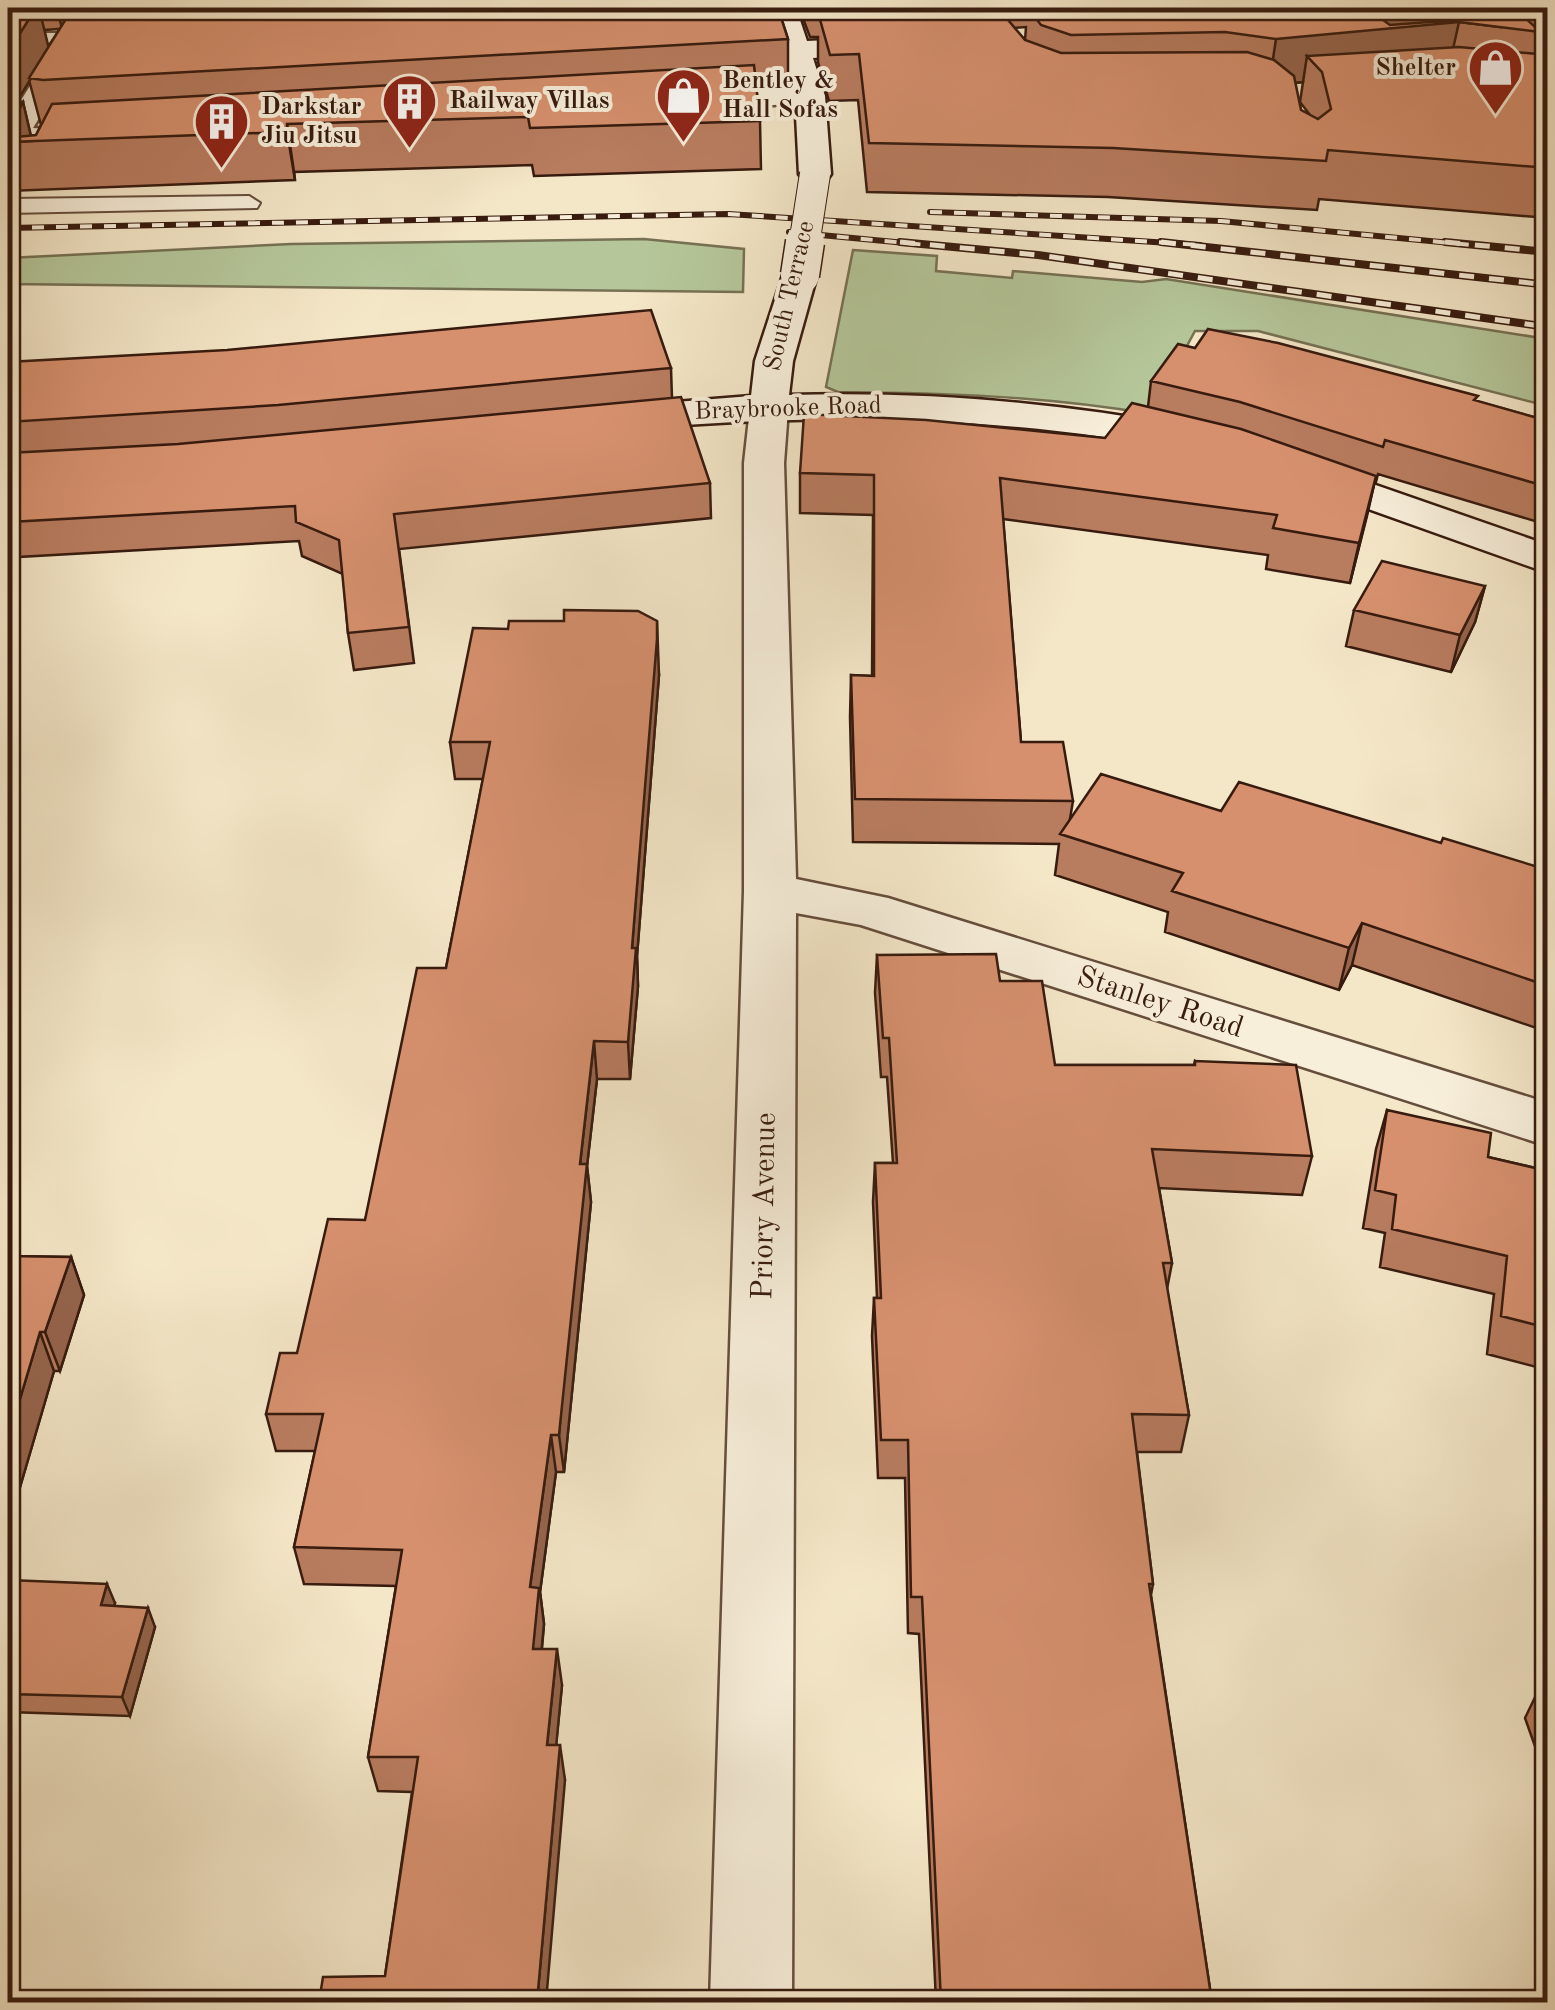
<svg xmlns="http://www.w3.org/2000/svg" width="1555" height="2010" viewBox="0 0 1555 2010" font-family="'Old Standard TT',serif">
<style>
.green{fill:#b5c79a;stroke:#767154;stroke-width:2.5}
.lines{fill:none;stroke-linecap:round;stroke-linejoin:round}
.lane-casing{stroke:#664e3d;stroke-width:4}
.street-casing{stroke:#664e3d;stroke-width:5}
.secondary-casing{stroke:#371b0f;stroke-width:5}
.lane{fill:#f8efdb;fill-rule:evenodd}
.street{fill:#f8efdb;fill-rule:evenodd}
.secondary{fill:#f8efdb;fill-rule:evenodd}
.rail-far1-casing{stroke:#371b0f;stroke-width:6}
.rail-casing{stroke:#371b0f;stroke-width:8}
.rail-far1{stroke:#f8efdb;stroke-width:4;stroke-dasharray:12;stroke-linecap:butt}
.rail{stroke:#f8efdb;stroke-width:5;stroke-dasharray:15;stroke-linecap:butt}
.secondary-bridge-far1-casing{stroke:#371b0f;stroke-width:32;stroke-linecap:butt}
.secondary-bridge-casing{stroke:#371b0f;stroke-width:41;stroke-linecap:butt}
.secondary-bridge-far1{stroke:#f8efdb;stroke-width:30}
.secondary-bridge{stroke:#f8efdb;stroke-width:38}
.wall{fill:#b87c5f;stroke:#371b0f;stroke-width:2.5;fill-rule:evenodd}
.shaded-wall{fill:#96654d;stroke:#371b0f;stroke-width:2.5}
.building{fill:#d6906e;stroke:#371b0f;stroke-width:2.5}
.labels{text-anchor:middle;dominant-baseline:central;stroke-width:8;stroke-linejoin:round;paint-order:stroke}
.far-poi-label{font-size:25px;font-weight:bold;fill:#371b0f;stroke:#f8efdb;text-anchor:start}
.far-street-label{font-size:25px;fill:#371b0f;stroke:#f8efdb}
.street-label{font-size:30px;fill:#371b0f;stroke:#f8efdb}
</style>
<rect width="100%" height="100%" fill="#f4e7c8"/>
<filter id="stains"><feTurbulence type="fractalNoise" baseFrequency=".002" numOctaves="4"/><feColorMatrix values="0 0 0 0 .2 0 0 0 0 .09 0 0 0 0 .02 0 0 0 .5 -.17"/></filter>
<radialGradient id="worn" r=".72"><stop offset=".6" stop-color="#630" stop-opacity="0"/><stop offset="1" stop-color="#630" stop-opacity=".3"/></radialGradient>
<!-- green -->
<path class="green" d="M644 239 744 249 743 292 8 284V258L291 244Z
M853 250 937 256 936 271 1012 278 1013 271 1142 282 1166 279 1547 339V406L1258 331H1195L1150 414C1046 396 943 393 838 392L826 387Z"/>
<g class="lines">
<defs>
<path id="lane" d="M8 33H73L83 39 73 45H8Z
M249 196 260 203 257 208 8 213V199Z"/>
<path id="street" d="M109 8H142L84 44 33 128 69 130 84 139C71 157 23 150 8 138V121L63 33Z
M810 87 820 90 825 96 820 102 683 111 668 102 683 93Z
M769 397 783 401 788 409 784 463 796 879 888 898 1548 1103V1146L861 925 796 913 792 2002H710L744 891V463L750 409 755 401Z"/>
<path id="secondary" d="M769 8H796L807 41 893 37 907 45 893 53 813 58 825 96 831 174 826 181H804L799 174 795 96Z
M800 265 812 268 817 275 793 361 789 395C924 391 1056 402 1189 427L1203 431 1209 439 1203 447 1189 451C996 414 807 412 613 431L599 427 594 419 599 411 613 407 751 396 755 361 783 275 788 268Z
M1301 459 1548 545V573L1287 480 1281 471 1287 462Z"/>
</defs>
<!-- lane casing -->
<use href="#lane" class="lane-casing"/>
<!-- street casing -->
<use href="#street" class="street-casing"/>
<!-- secondary casing -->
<use href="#secondary" class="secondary-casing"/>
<!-- lane -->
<use href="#lane" class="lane"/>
<!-- street -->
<use href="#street" class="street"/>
<!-- secondary -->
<use href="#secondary" class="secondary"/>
<defs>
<path id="rail-far1" d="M930 212 1221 221 1472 245
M8 228 728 214 1200 245
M789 232 927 245"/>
<path id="rail" d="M900 242 1038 255 1548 327
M1161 242 1548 285
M1445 242 1548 252"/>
</defs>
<!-- rail-far1 casing -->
<use href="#rail-far1" class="rail-far1-casing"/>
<!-- rail casing -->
<use href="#rail" class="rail-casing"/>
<!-- rail-far1 -->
<use href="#rail-far1" class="rail-far1"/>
<!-- rail -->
<use href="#rail" class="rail"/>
<defs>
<path id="secondary-bridge-far1" d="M804 245 815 174"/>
<path id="secondary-bridge" d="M800 275 805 242"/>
</defs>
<!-- secondary-bridge-far1 casing -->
<use href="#secondary-bridge-far1" class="secondary-bridge-far1-casing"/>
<!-- secondary-bridge casing -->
<use href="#secondary-bridge" class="secondary-bridge-casing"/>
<!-- secondary-bridge-far1 -->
<use href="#secondary-bridge-far1" class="secondary-bridge-far1"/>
<!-- secondary-bridge -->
<use href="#secondary-bridge" class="secondary-bridge"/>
</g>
<!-- wall -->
<path class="wall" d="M8 8H103L95 12 108 11 107 8H778L788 39V85L756 86 760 121 761 169 534 176 532 165 294 172 295 180 8 191ZM60 29 48 47 44 30ZM29 80 41 125 36 135 31 136 23 102 17 101Z
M799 8H1548V218L1319 199 1317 210 1108 197 867 192 858 100 829 101 818 62V37H810ZM1026 27 1025 40 1014 28ZM1303 82 1300 102 1310 115 1301 110 1295 83Z
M8 362 671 368 672 398 710 483 711 518 399 549 414 663 354 670 348 633 343 574 302 556 299 541 19 557V561L8 562Z
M1151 381 1476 401 1548 421V525L1378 474 1376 482 1375 481 1350 583 1266 569 1268 555 1003 519 1021 742 1073 801 1070 819 1221 811 1441 843 1548 870V1032L1352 965 1339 990 1165 932 1168 912 1055 875 1059 844 853 842 850 717 851 675 872 676 873 515 800 513V473L1105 438 1148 407Z
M1485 586 1475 622 1451 672 1346 646 1354 610Z
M659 675 637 956 638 986 630 1079H597L587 1166 591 1202 564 1472H556L540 1592 544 1624 542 1649 562 1685 556 1745 565 1780 385 1976 412 1792 378 1791 368 1757 396 1586 304 1584 294 1547 315 1451H276L266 1414 365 1220 446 968 483 779H455L450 742Z
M877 955 1000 981 1055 1065H1194L1195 1061 1312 1156 1302 1195 1159 1188 1172 1263 1167 1289 1189 1415 1181 1452H1137L1153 1584 1151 1595 1212 2002H936L919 1634 908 1633 905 1478H878L872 1336 874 1298H877L873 1202 875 1163H893L887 1077H881L875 993Z
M1387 1110 1488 1157 1548 1171V1370L1487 1354 1494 1294 1380 1267 1385 1233 1363 1228 1376 1149Z
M8 1256 71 1257 84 1295 60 1371H54L13 1511 8 1512Z
M8 1580 115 1603 114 1606 155 1627 130 1716 8 1712Z
M1539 1689H1548V1783L1525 1718Z"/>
<!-- shaded-wall -->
<path class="shaded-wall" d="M36 8H39L49 49 8 116V52Z
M57 8H103L62 29Z
M107 8H457L112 32Z
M1396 8H1505L1501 27 1459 22 1449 67 1322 72 1307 56 1303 82 1269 85 1276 39 1383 20Z
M23 102 32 141 13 142 10 127Z
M287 124 294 172 295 180 287 132Z
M1376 476 1367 516 1350 583 1359 543Z
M10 522 19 557V561L9 526Z
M1485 586 1475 622 1451 672 1460 635Z
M657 621 659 675 637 956 638 986 630 1079 628 1042 632 948Z
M1362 923 1352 965 1339 990 1349 948Z
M594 1041 597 1079 587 1166 591 1202 564 1472 559 1435 580 1164Z
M71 1257 84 1295 60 1371 45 1332Z
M40 1332 54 1371 13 1511 8 1498V1439Z
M551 1435 556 1472 540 1592 544 1624 538 1685 533 1649 530 1587Z
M107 1584 115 1603 108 1624 101 1605Z
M148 1608 155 1627 130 1716 122 1697Z
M557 1649 562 1685 553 1779 547 1745Z
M560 1745 565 1780 546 2002H537Z"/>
<!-- building -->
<path class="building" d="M8 8H36L8 52Z
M157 8H778L788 39 43 80 29 78 69 14Z
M998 8 1025 40 1061 53 1247 52 1274 60 1294 76 1301 110 1318 119 1331 109 1322 72 1307 56 1459 47 1548 55V168L1328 150 1326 161 1113 148 869 143 859 54 830 55 819 16Z
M1028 8H1407H1396L1383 20 1390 25 1522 15 1535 27 1548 24V33L1459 22 1276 39 1225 32 1071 35 1041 25Z
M754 65 760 121 530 128 528 117 287 124V132L8 142V99L23 102 10 127 16 137 36 135 52 104Z
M651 310 671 368 278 405 8 422V362L227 350Z
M1208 329 1278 343 1478 396 1474 400 1548 421V487L1385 440 1383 447 1240 402 1151 381 1178 344 1195 348Z
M681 397 710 483 394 514 409 627 348 633 339 540 296 522 295 506 10 522 8 526V453L178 444Z
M1132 403 1241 429 1376 476 1359 543 1273 528 1277 515 1000 478 1021 742H1063L1073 801 855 799 851 675 874 676V475L800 473 804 414 926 420 1105 438Z
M1382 561 1485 586 1460 635 1354 610Z
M564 610 638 611 657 621V639L632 948H636L628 1042 594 1041 580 1164H587L559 1435H551L530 1587 539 1588 533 1649H557L547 1745H560L537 2002H319L323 1977 385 1976 418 1757H368L402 1550 294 1547 323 1414H266L280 1353H297L328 1219 365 1220 417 968H446L490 742H450L473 628 508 629 509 621H564Z
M1101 774 1221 811 1239 782 1441 843 1443 838 1548 870V986L1362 923 1349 948 1172 891 1183 873 1060 834Z
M996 954 1000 981H1042L1055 1065H1195V1061L1296 1065 1312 1156 1152 1149 1172 1263H1163L1189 1415 1132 1414 1153 1584H1149L1212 2002H941L922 1597H911L908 1440H881L874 1298H881L875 1163H897L889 1038H883L877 955Z
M1387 1110 1491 1133 1488 1157 1548 1171V1328L1501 1316 1507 1256 1392 1229 1396 1195 1375 1190Z
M8 1256 71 1257 45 1332H40L8 1439Z
M8 1580 107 1584 101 1605 148 1608 122 1697 8 1694Z
M1539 1689H1548V1714Z"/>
<!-- icons -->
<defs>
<symbol id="shop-pin" viewBox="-11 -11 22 30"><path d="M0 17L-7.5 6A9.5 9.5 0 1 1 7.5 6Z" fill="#8f2418" stroke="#f8efdb"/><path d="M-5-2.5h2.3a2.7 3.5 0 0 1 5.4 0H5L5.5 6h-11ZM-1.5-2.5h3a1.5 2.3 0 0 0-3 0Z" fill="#fff"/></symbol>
<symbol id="building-pin" viewBox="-11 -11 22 30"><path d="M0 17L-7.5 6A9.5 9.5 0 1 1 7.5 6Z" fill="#8f2418" stroke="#f8efdb"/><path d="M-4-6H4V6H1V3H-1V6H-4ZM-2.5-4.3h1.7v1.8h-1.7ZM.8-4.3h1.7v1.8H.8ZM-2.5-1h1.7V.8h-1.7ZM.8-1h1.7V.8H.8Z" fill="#fff"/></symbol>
</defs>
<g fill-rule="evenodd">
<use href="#shop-pin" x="1464" y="36" width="63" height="86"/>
<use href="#shop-pin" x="652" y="64" width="63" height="86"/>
<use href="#building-pin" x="378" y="70" width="63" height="86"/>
<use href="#building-pin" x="190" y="90" width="63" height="86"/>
</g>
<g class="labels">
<!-- far-poi labels -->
<g class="far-poi-label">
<text x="1456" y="68" text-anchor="end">Shelter</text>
<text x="722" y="81">Bentley &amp;<tspan x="722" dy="29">Hall Sofas</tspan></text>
<text x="449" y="101">Railway Villas</text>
<text x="261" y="107">Darkstar<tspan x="261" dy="29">Jiu Jitsu</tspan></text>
</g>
<!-- far-street labels -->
<g class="far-street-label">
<text transform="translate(790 296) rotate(-77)">South Terrace</text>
<text transform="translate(788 409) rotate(-2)">Braybrooke Road</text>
</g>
<!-- street labels -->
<g class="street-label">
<text transform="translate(1160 1003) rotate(18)">Stanley Road</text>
<text transform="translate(765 1206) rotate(-89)">Priory Avenue</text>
</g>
</g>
<!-- margin -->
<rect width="1555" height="2010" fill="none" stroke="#f4e7c8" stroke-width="40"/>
<rect x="10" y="10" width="1535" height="1990" fill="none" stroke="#371b0f" stroke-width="5"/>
<rect x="20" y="20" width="1515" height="1970" fill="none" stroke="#371b0f" stroke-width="2.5"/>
<rect width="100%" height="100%" filter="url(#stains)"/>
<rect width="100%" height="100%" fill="url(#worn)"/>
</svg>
